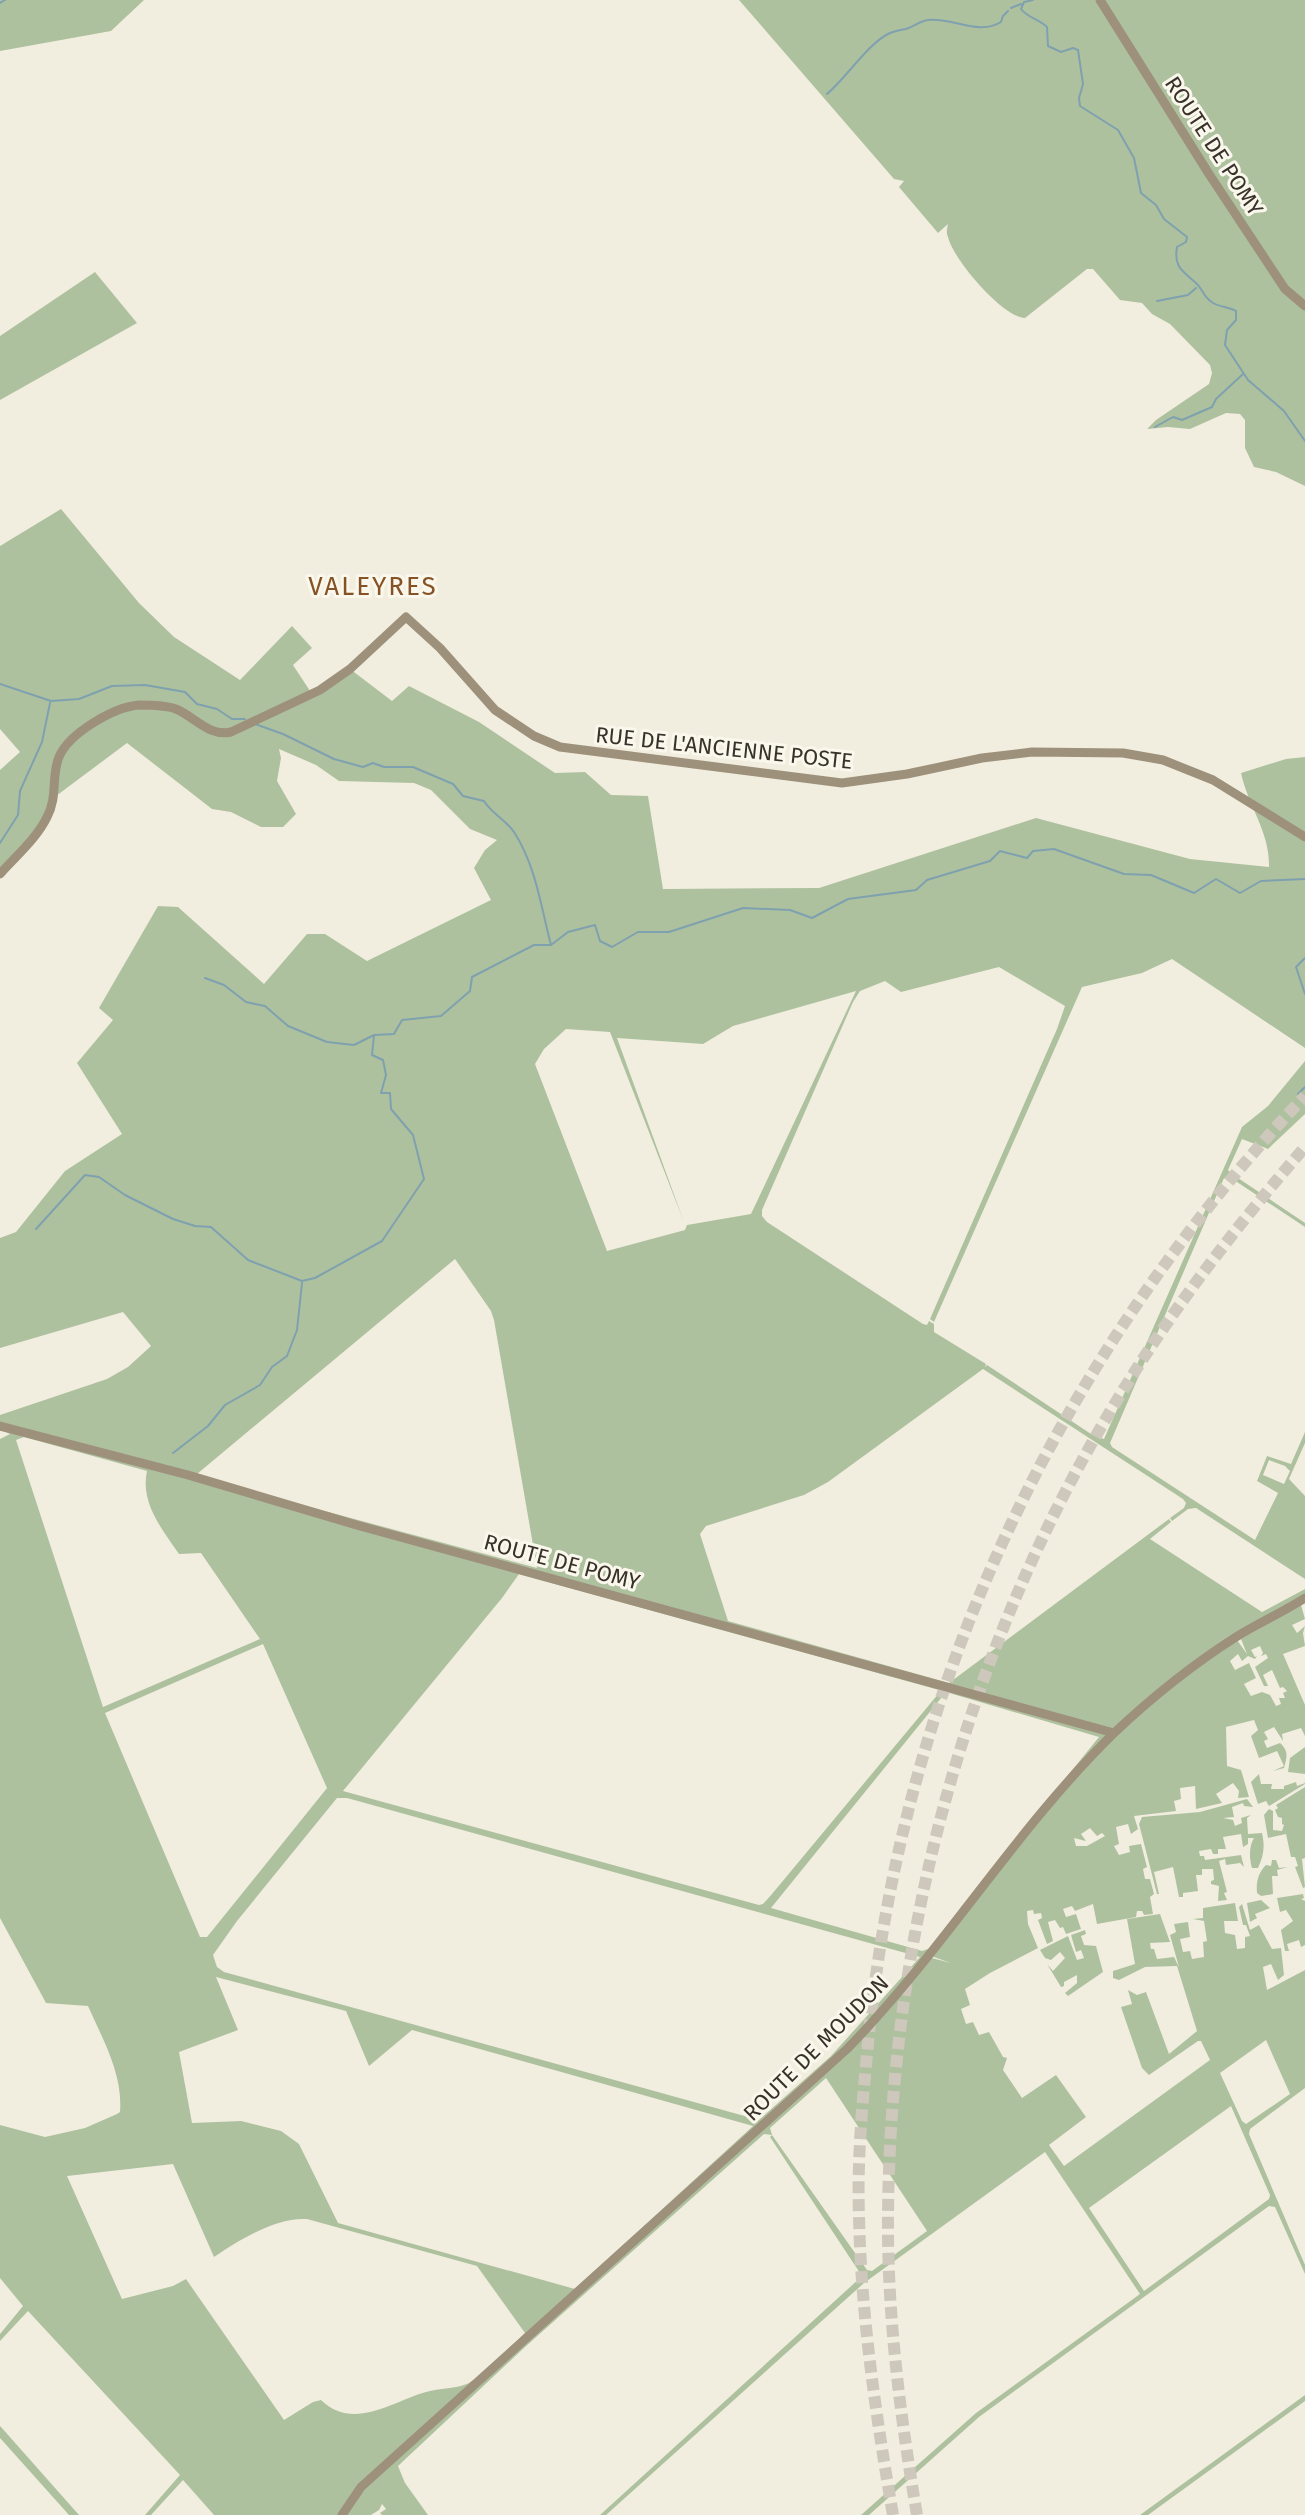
<svg xmlns="http://www.w3.org/2000/svg" width="1305" height="2515" viewBox="0 0 1305 2515" font-family="'Fira Sans',sans-serif">
<style>
.green{fill:#aec19f;fill-rule:evenodd}
.lines{fill:none;stroke-linecap:round;stroke-linejoin:round}
.stream{stroke:#7fa1af;stroke-width:2}
.highway-tunnel{stroke:#cdc8bb;stroke-width:12;stroke-dasharray:12 6;stroke-linecap:butt}
.secondary{stroke:#9e917c;stroke-width:9}
.labels{text-anchor:middle;dominant-baseline:central;stroke-width:6;stroke-linejoin:round;paint-order:stroke}
.street-label{font-size:22px;fill:#38322a;stroke:#faf7ec}
.quarter-label{font-size:26px;letter-spacing:2px;fill:#855325;stroke:#faf7ec}
</style>
<rect width="100%" height="100%" fill="#f2eedf"/>
<!-- green -->
<path class="green" d="M0 0H144L111 31 0 51Z
M739 0H1305V486L1276 472 1254 467 1245 448V420L1240 414 1226 413 1190 429 1168 427 1147 429 1156 420 1209 384 1212 373 1210 365 1170 324 1152 314 1142 303 1120 300 1093 269H1087L1025 318C1002 317 953 259 948 237 946 232 947 229 948 224L938 233 899 187 904 181 894 179Z
M95 272 137 323 0 400V336Z
M61 509 139 603 174 637 240 680 292 626 312 648 293 665 312 694 350 669 392 701 409 686 479 722 555 773 585 772 611 795 648 796 663 889 819 888 1036 818 1190 859 1269 867C1270 832 1248 806 1241 773L1286 759 1305 757V1048L1172 959 1142 973 1082 987 934 1322 930 1319 1057 1029 1065 1006 999 967 901 992 885 981 860 991 853 1002 762 1210V1216L767 1222 923 1324 927 1325 929 1321 934 1324V1332L986 1364 985 1367 987 1365 1091 1434 1104 1439 1242 1127 1268 1106 1305 1061V1114L1268 1149 1242 1139 1228 1170 1233 1175 1232 1180 1224 1178 1110 1443 1112 1447 1255 1540 1278 1493 1257 1481 1267 1456 1291 1464 1305 1432V1443L1289 1479 1305 1496V1579L1196 1508 1188 1509 1172 1521 1170 1518 1184 1508 1186 1503 1183 1499 983 1369 828 1482 804 1495 706 1526 700 1534 728 1621 949 1683 1169 1519 1171 1522 1150 1539 1262 1612 1305 1589V1595L1237 1640 1247 1654 1241 1639 1301 1605 1305 1619 1292 1625 1297 1633 1305 1626 1303 1633 1305 1646 1283 1654 1305 1705V1736L1301 1728 1282 1734 1283 1741 1274 1727 1264 1732 1268 1739 1264 1741 1267 1748 1280 1743C1289 1751 1287 1757 1284 1768L1273 1771 1284 1766 1277 1751 1259 1758 1251 1736 1258 1730 1254 1720 1226 1727 1227 1766 1241 1770 1249 1797 1238 1798 1239 1791 1233 1783 1216 1794 1222 1803 1196 1809 1195 1786 1180 1788 1181 1799 1174 1801 1176 1811 1134 1816 1138 1829 1131 1834 1128 1824 1116 1827 1119 1844 1114 1846 1119 1855 1130 1852 1129 1846 1141 1844 1147 1867 1143 1869 1145 1879H1150L1154 1894 1150 1897 1153 1914 1144 1915 1142 1911H1137L1136 1917 1097 1924 1093 1904 1075 1911 1072 1906 1063 1909 1066 1917 1076 1914 1081 1929 1066 1934 1063 1927 1060 1928 1055 1920 1048 1922 1053 1941 1047 1944 1038 1920 1042 1918 1041 1913 1034 1914 1033 1910 1027 1911 1028 1924 1038 1948 990 1973 965 1989 970 2005 961 2009 966 2024 973 2022 979 2035 989 2032 1003 2057 1007 2058 1003 2070 1022 2098 1056 2075 1086 2117 1049 2145 1064 2166 1210 2060 1201 2041H1198L1149 2075 1142 2068 1121 2007 1132 2004 1128 1990 1137 1995 1146 1992 1169 2054 1197 2031 1177 1966 1145 1967 1119 1980 1113 1978V1971L1135 1964 1127 1919 1160 1914 1170 1942 1150 1943 1151 1949H1154L1157 1959 1174 1957 1179 1967 1170 1935 1176 1932 1174 1924 1188 1922 1190 1937 1180 1939 1183 1952 1190 1951 1192 1959 1204 1957 1203 1942 1207 1941 1204 1921 1193 1919 1203 1918V1908L1235 1903 1238 1921H1224L1225 1933 1235 1935 1237 1949 1245 1948V1937L1250 1936 1246 1925H1243L1239 1907 1242 1904 1250 1930 1259 1925 1272 1949 1281 1948 1284 1975 1278 1980 1271 1964 1263 1967 1267 1990 1305 1970V2088L1250 2129 1249 2134 1305 2265V2274L1275 2207 1269 2206 979 2417 869 2515H861L976 2413 1140 2294 1045 2152 864 2283 606 2515H600L860 2278V2273L770 2137 772 2135 764 2134 525 2347 398 2466 405 2483 428 2515H382L380 2513 386 2509 382 2504 379 2510 371 2515H214L183 2480 151 2515H145L180 2475 28 2311 0 2341V2334L23 2306 0 2278V2125L45 2137 85 2128 117 2114 120 2112C123 2074 103 2040 88 2006L46 2003 0 1918V1439L10 1434 0 1429V1415L107 1379 128 1367 151 1346 123 1312 0 1348V1238L16 1232 65 1171 122 1134 77 1063 113 1020 99 1008 158 906 178 907 264 984 307 934H325L367 961 491 900 474 868 485 850 497 840 470 829 431 790 414 783 339 781 316 765 279 749 281 758 277 781 296 814 283 827H261L231 812 212 809 127 743 56 796 46 819 0 873V770L20 752 0 729V546ZM856 991 751 1214 687 1225 685 1230 607 1251 535 1064 544 1049 566 1029 610 1032 684 1222 617 1038 703 1044 733 1026ZM455 1259 491 1311 494 1320 537 1568 250 1491 197 1474ZM24 1437 147 1471C140 1503 162 1529 179 1554L201 1553 260 1639 103 1707 16 1440ZM1269 1460 1285 1466 1290 1471 1284 1484 1263 1475ZM519 1574 939 1690V1693L772 1894 763 1904 759 1905 343 1791 502 1598ZM263 1644 327 1788 207 1937H200L105 1713ZM1260 1646 1263 1653 1261 1656 1266 1654 1268 1658 1255 1667 1264 1686H1268L1263 1675 1272 1670 1280 1688 1283 1687 1287 1691 1283 1693 1285 1698H1279L1281 1704 1276 1706 1270 1695 1262 1692 1251 1696 1244 1684 1256 1678 1249 1663 1235 1670 1230 1661 1238 1654 1242 1661 1248 1656 1255 1659 1257 1656 1255 1657 1251 1650ZM946 1692 1099 1737 961 1907 931 1956 951 1963 928 1957V1949L922 1951 771 1908ZM337 1798H347L920 1957 831 2056 759 2120 224 1972 217 1967 213 1955 237 1921ZM1090 1828 1097 1836 1102 1833 1105 1836 1087 1846H1076L1074 1838 1086 1841 1081 1834ZM216 1977 346 2011 369 2066 412 2030 753 2126 575 2289 338 2223 299 2144 281 2131 241 2121 192 2123 179 2052 238 2030ZM1266 2040 1290 2094 1246 2124 1242 2121 1220 2073ZM826 2078 927 2231 872 2271 867 2270 772 2135 770 2128ZM1231 2106 1270 2195 1269 2199 1144 2291 1089 2208ZM173 2164 214 2257C239 2240 276 2217 307 2219L477 2266 525 2333C513 2345 482 2376 469 2383 456 2389 439 2388 426 2392 391 2402 353 2431 321 2400L313 2402 284 2420 186 2279 173 2286 122 2299 67 2176Z
M1235 1176 1305 1223V1227L1234 1180Z
M1305 1747V1774L1288 1772 1290 1758Z
M1259 1774 1261 1784H1272L1271 1789H1284V1786L1296 1782 1297 1786 1305 1783 1304 1778 1305 1784 1269 1806 1266 1801 1258 1804 1251 1782Z
M1305 1787V1858L1302 1859 1305 1887 1303 1888 1295 1867 1298 1866 1295 1857H1291L1286 1834 1268 1838 1264 1815 1269 1809 1273 1811V1830L1282 1831 1284 1825 1282 1824V1818L1278 1817 1275 1810 1278 1808 1276 1805Z
M1247 1799 1253 1807 1244 1806 1243 1803 1232 1807 1234 1817 1223 1818 1233 1820 1235 1826 1242 1823 1241 1818 1251 1815 1247 1818 1248 1834 1262 1833C1265 1846 1264 1855 1258 1868H1252C1249 1858 1249 1846 1254 1838H1248V1844L1243 1847 1241 1834 1223 1837 1226 1849H1218V1854H1213L1211 1849 1199 1851 1200 1856H1204L1205 1860 1241 1855 1244 1867 1240 1863 1226 1865 1225 1859 1219 1861 1227 1892 1224 1893 1227 1900 1218 1901 1219 1886 1211 1884V1881L1214 1880 1213 1869H1202V1875H1196L1198 1891 1183 1893V1897H1179L1173 1867 1154 1872 1159 1894H1157L1139 1824 1142 1817 1200 1812Z
M1272 1860H1276L1279 1868 1288 1867 1277 1870 1278 1876H1272L1273 1894 1261 1896 1257 1893C1256 1882 1258 1873 1266 1865L1271 1866Z
M1303 1894 1304 1898 1301 1899 1305 1901V1945L1301 1947 1299 1940 1287 1944 1289 1951H1285L1281 1930 1293 1921 1286 1910 1280 1912 1277 1898Z
M1261 1900 1270 1908 1255 1914 1257 1918 1250 1922 1247 1903Z
M1085 1930 1086 1934 1081 1936 1084 1945 1096 1946 1103 1972 1068 1996 1065 1993 1077 1983V1975L1064 1982V1986L1061 1987 1047 1964 1053 1971 1065 1958 1060 1952 1051 1960 1045 1958 1040 1950 1068 1936 1077 1960 1084 1958 1081 1950 1076 1952 1071 1935Z
M1305 2395V2401L1148 2515H1140Z
M0 2426 1 2427 79 2515H69L0 2438Z"/>
<g class="lines">
<!-- stream -->
<path class="stream" d="M1033 0 1024 2 1021 9C1029 19 1038 18 1047 27L1048 46 1061 52 1073 48 1078 50 1083 84 1079 98 1080 106 1118 130 1134 158 1141 193 1156 205 1164 219 1187 237 1186 242 1177 247C1173 269 1185 272 1197 284 1203 290 1204 298 1213 303 1220 307 1229 307 1236 311V320L1227 330 1225 345 1248 380 1284 411 1305 441
M0 3 5 0
M1011 8 1021 4
M827 94C846 78 868 44 888 34 894 31 900 30 906 29 915 26 920 21 928 20 952 17 979 36 1001 22L1003 16 1008 11
M1157 301 1188 295 1196 288
M1155 427 1173 417 1182 420 1212 407 1216 399 1243 374
M0 684 51 701 79 699 112 686 145 685 185 692 197 704 217 709 232 719H245
M255 724 283 734 334 759 363 767 373 763 384 767H413L453 784 463 796 484 801C492 814 505 819 514 832 536 866 541 907 551 945L568 932 595 925 600 941 612 947 638 932H669L743 908 790 910 812 918 848 899 916 890 927 880 990 861 1000 851 1027 858 1033 851 1054 849 1124 874 1151 875 1194 893 1216 879 1240 893 1261 881 1305 879
M0 843 18 815 20 791 42 742 50 703
M1305 958 1296 967 1305 994
M205 978 224 985 246 1002 265 1006 288 1026 327 1042 354 1045 374 1035 394 1034 402 1020 441 1016 470 991 472 977 534 945H551
M1298 1094 1305 1087
M36 1229 85 1175 99 1177 125 1195 173 1219 195 1226 211 1227 248 1260 302 1281 315 1278 382 1241 424 1179 413 1135 391 1109 390 1093H381L386 1075 383 1060 372 1055 374 1035
M173 1453 208 1426 225 1405 260 1385 272 1367 287 1356 297 1330 302 1283"/>
<!-- highway-tunnel -->
<path class="highway-tunnel" d="M893 2515C876 2416 861 2316 859 2216 857 2162 862 2108 867 2054 899 1693 1056 1358 1305 1096
M917 2515C900 2415 887 2314 888 2213 891 1922 972 1631 1127 1384 1179 1300 1240 1222 1305 1147"/>
<!-- secondary -->
<path class="secondary" d="M1100 0 1209 174 1285 289 1305 306
M0 874C16 856 37 838 47 817 58 797 51 776 59 757 69 733 114 707 139 705 151 705 165 705 176 709 195 717 209 737 231 732L320 690 350 669 406 617 440 648 495 710 534 736 560 747 842 783 907 774 982 758 1032 752 1123 753 1163 760 1213 780 1305 837
M0 1426 188 1475 360 1526 1114 1733
M342 2515 361 2487 847 2049C943 1951 1015 1830 1113 1734 1151 1698 1192 1665 1236 1637 1259 1623 1283 1612 1305 1598"/>
</g>
<g class="labels">
<!-- street labels -->
<g class="street-label">
<text transform="translate(1214 146) rotate(57)">ROUTE DE POMY</text>
<text transform="translate(724 748) rotate(6)">RUE DE L'ANCIENNE POSTE</text>
<text transform="translate(562 1562) rotate(15)">ROUTE DE POMY</text>
<text transform="translate(816 2048) rotate(-45)">ROUTE DE MOUDON</text>
</g>
<!-- quarter labels -->
<g class="quarter-label">
<text x="373" y="586">VALEYRES</text>
</g>
</g>
</svg>
